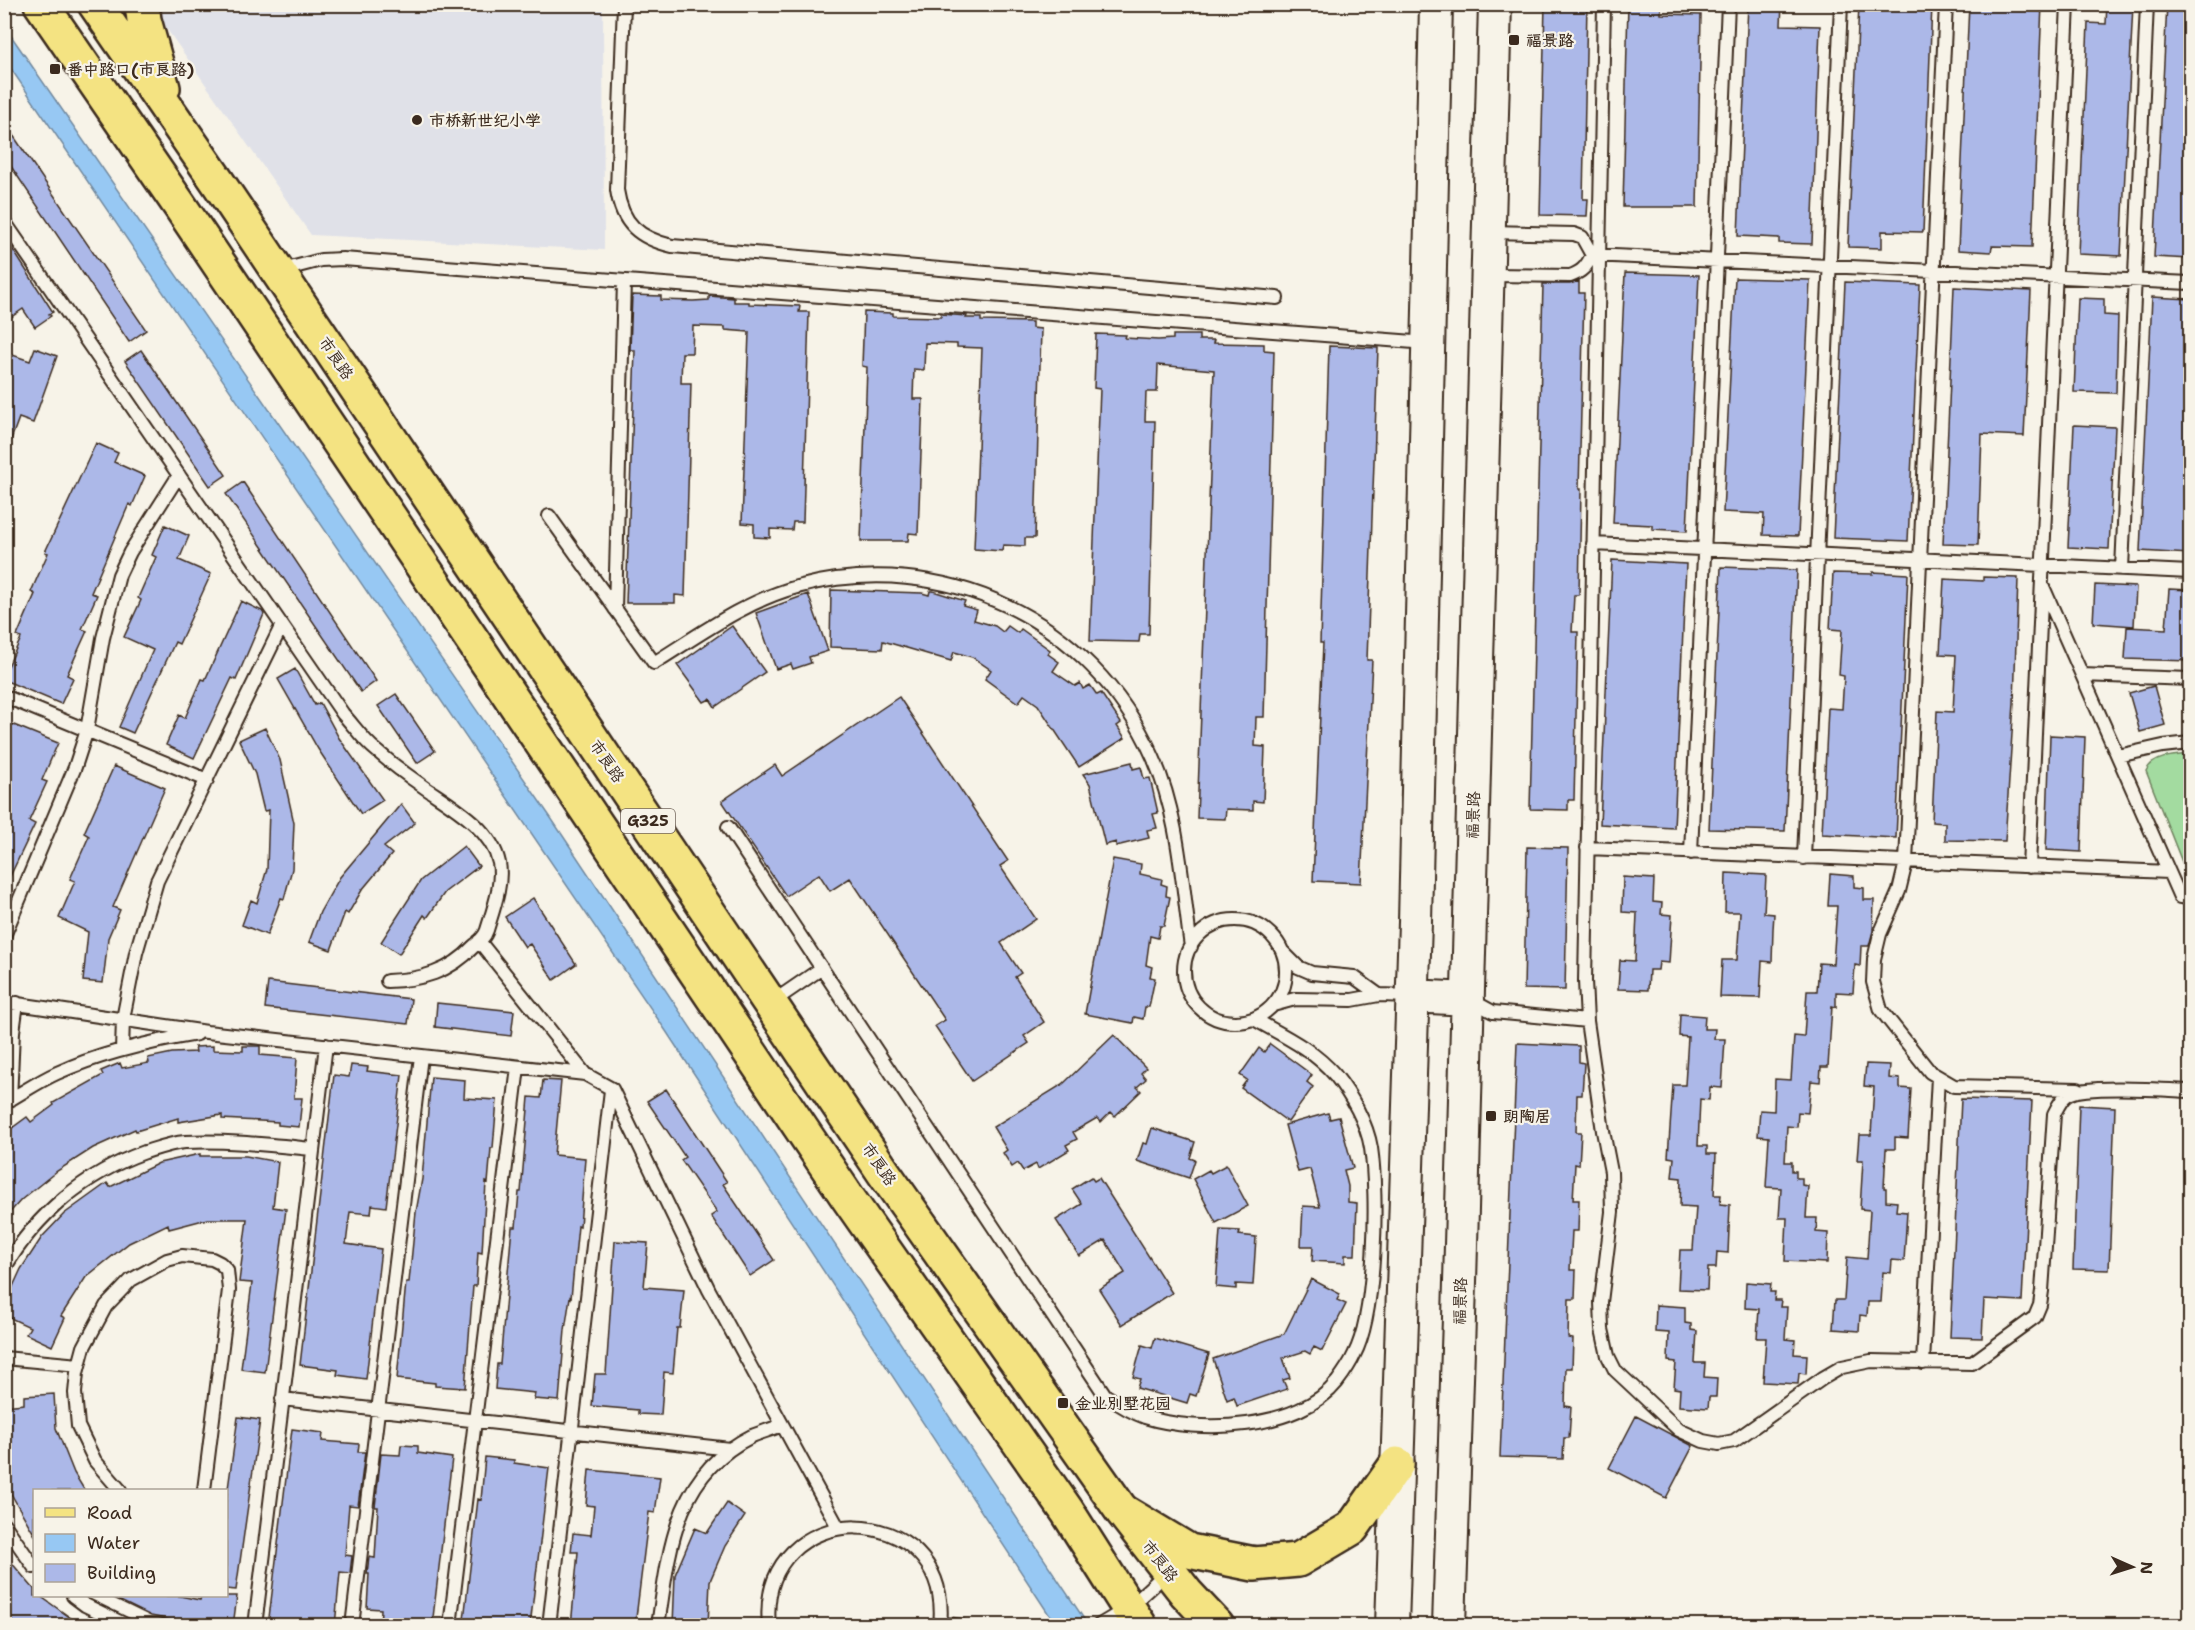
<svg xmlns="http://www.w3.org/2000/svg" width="2195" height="1630" viewBox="0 0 2195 1630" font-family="'Shantell Sans','LXGW WenKai TC',sans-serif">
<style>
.built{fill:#e0e1e8}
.green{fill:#a3dba0;stroke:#6f825f;stroke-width:1.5}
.water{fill:#97c8f3;stroke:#72899e;stroke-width:1.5}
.building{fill:#acb8e8;stroke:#3b2a1e;stroke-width:1.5}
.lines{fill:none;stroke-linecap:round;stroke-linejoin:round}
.lane-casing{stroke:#3b2a1e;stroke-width:16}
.secondary-casing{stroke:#3b2a1e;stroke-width:36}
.primary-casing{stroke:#3b2a1e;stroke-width:38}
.highway-casing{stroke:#3b2a1e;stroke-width:38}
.lane{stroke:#f7f3e8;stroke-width:12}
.secondary{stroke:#f7f3e8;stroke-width:32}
.primary{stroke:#f4e382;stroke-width:33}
.highway{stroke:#f4e382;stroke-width:33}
.poi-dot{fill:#3b2a1e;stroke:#f7f3e8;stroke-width:2}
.labels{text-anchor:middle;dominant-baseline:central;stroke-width:4.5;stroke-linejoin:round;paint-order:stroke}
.shield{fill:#f7f3e8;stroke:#73665b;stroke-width:1.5}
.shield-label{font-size:15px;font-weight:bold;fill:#3b2a1e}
.poi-label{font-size:16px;font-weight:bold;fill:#3b2a1e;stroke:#f7f3e8;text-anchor:start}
.street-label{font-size:16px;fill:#3b2a1e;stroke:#f7f3e8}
</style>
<rect width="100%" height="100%" fill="#f7f3e8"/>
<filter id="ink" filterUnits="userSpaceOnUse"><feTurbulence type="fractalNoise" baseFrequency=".0167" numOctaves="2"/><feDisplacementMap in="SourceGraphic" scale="12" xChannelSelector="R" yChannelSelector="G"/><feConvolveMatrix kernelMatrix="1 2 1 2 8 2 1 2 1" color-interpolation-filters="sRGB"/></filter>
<g filter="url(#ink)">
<!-- built -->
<path class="built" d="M150 5H603L604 250 311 235Z"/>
<!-- green -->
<path class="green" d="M2190 754V879L2188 877 2146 771C2152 756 2177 755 2190 754Z"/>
<!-- water -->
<path class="water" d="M5 27 551 818 1088 1625H1057L1048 1613 666 1031 5 60Z"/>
<!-- building -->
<path class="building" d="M1545 4H1587L1583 199H1588L1587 216 1540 215Z
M1628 4H1661V14L1701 15 1697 207H1623Z
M1748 4H1782L1781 25 1820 26 1812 244 1779 243V238L1738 236Z
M1859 4H1932L1923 232 1882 231V248L1848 247Z
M1969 4H2042L2032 247 1992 246 1991 252 1958 250Z
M2107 4H2133L2121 256 2078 254 2088 23 2106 24Z
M2167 4H2190V259L2154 257Z
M4 122 146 330 129 342 4 156Z
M4 236 53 312 49 314 51 316 35 327 23 309 4 322Z
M1625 273 1699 275 1687 531 1652 529V525L1613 523Z
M1735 278 1810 280 1798 536 1763 535 1764 514 1723 512Z
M1579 281V293H1584L1579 489H1581L1579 595H1574L1572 632H1578L1574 800H1568V810L1530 809 1543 284H1570Z
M1845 282 1920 285 1908 541 1833 538Z
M1954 287 2031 291 2024 436 1982 434 1978 545 1943 544Z
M632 295 661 296V300L693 301 709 300V296L734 298V302H749V304L800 306 799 312H809L803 522H793L792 530 770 529V538L754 537V524L742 523 749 332 725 330V327L693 326 692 353H682L681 383H691L685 596 675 595V603H626L635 350H630Z
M2152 297 2190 299 2187 408H2190V554L2140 551Z
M2078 298 2104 299V315L2118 316 2116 393 2074 392Z
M864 312 893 313V316L941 317V314L967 316 966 318H981V321L1032 322V328L1041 329 1035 538H1025V546L1003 545 1002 551 974 549 982 348 957 347V344L925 343 924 370 914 369 913 399H923L918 534 909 533 908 541H861L867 367 862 366Z
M1096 334 1126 335 1125 338 1158 340 1173 339V335H1199V340H1214L1213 343 1264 344V350L1274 351 1264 717H1256L1255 746 1265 747 1263 802 1253 801V810L1226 809 1225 819 1197 818 1214 370 1158 365 1157 392H1146L1145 421H1155L1149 634H1140L1139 642 1090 641 1100 389 1094 388Z
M1329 346 1378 348 1367 660H1372L1361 883 1313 881 1323 643H1320Z
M35 348 57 356 33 423 19 418 6 453 4 452V352L30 361Z
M141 350 226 475 210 486 125 361Z
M2074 425 2115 427 2109 549 2068 547Z
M96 443 118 453 114 462 145 476 132 506 129 504 91 593 97 595 82 629 87 631 67 675 73 678 61 704 4 680V675L21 638 17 636 35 594 31 592 48 553 45 552Z
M243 482 376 681 361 692 226 494Z
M165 525 189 536 179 560 211 574 179 644 175 642 133 733 119 727 153 650 124 637 141 600 138 598 156 557 152 555Z
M1612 560 1686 564 1674 828 1600 824Z
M1721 567 1797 570 1785 831 1709 829Z
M1873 572 1908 574 1896 838 1822 834 1828 708 1842 709 1844 676 1839 675 1842 630 1830 629 1833 573 1873 574Z
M1983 577 2018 578 2014 703 2005 841 1945 840V823L1932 822 1937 711 1953 712 1956 655 1940 654 1944 579 1983 581Z
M2095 585 2136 587 2134 626 2093 623Z
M2169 589 2190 590V661L2125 659 2127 627 2166 629Z
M831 590 922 593 929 595 930 591H933L965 601 963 606 977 610 974 620 995 626 1003 632 1008 626 1018 633 1021 629 1050 650 1048 654 1059 662 1053 671 1075 686 1080 683 1083 689 1090 685 1097 695 1101 693 1121 723 1117 726 1125 738 1079 767 1038 705 1024 695 1018 703 985 679 991 670 972 657 954 652 951 661 883 641 882 649 830 647Z
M808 594 828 651 809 657 811 663 793 669 791 664 776 669 756 613Z
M241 601 262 611 264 614 236 680 232 678 194 758 166 745 179 715 185 718 202 679 205 680Z
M732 626 765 672 715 707 710 699 704 702 677 665Z
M295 669 315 705 320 703 339 738 383 800 361 814 318 749 278 679Z
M2154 686 2165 725 2140 732 2129 693Z
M396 694 435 751 417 763 378 706Z
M899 697 1008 861 1000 866 1036 919 1001 943 1021 973 1015 977 1044 1022 1024 1036 1029 1043 972 1081 935 1026 945 1020 850 878 830 891 819 874 786 896 722 801 775 765 782 776Z
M4 721 58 743 42 780 47 782 29 821 35 824 4 889Z
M265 728 280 760 294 823 292 869 284 899 281 898 267 935 242 925 251 900 257 903 267 869 269 810 264 811 255 774 239 740Z
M2050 735 2085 737 2081 852 2046 850Z
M1132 762 1133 769 1141 767 1144 779 1150 778 1158 813 1153 814 1157 828 1147 830 1149 838 1116 846V842L1105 845 1090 784 1083 774Z
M114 766 165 788 113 907 120 910 108 938 103 983 83 981 88 932 59 918 75 881 70 879 89 836 84 833Z
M401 804 415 823 384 847 392 854 362 890 348 914 345 912 331 950 309 942 320 912 340 877Z
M464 846 479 866 445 892 427 918 424 915 399 954 381 942 421 880Z
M1527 847 1568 848 1565 990 1524 989Z
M1113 859 1141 864 1140 874 1162 879 1161 884 1167 886 1166 896 1170 897 1164 926H1160L1158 938 1150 936 1146 965 1152 967 1150 977 1155 978 1149 1007H1145L1143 1019 1134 1017 1133 1023 1085 1014Z
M1726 873 1766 875 1764 913 1774 914 1773 929 1772 962 1762 961 1760 998 1720 997 1722 960H1737L1740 912H1725Z
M1830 874 1854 876V887L1864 888V900H1874L1873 931 1869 946H1861L1860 966 1855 965 1853 993 1836 992V1007L1832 1006 1828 1067H1821L1820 1082 1811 1081 1808 1113 1798 1112 1797 1127 1787 1126 1785 1162H1792V1171H1796V1178H1802V1185L1808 1186 1806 1218H1817L1816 1232 1828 1233 1827 1263 1785 1261 1787 1218H1779L1781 1188 1766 1187 1769 1137 1758 1136 1760 1110 1774 1111 1775 1079 1791 1080 1794 1036 1804 1037 1807 991H1817L1819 963 1833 964 1837 906H1828Z
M1623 877 1654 879 1653 902 1662 903 1661 914 1672 915 1669 963 1659 962 1658 970H1649L1648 990 1618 989 1620 960 1635 961 1637 913 1622 912Z
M533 898 576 964 554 980 530 944 525 947 505 917Z
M268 982 411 999 408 1024 265 1008Z
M437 1003 514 1011 511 1036 435 1027Z
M1680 1014 1705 1016 1704 1029H1715L1714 1039H1725L1722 1088 1710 1087 1709 1100 1700 1099 1698 1146H1707V1154H1716L1714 1195H1721L1720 1204 1730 1205 1728 1253 1717 1252 1716 1268H1708L1707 1290 1678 1289 1680 1250H1693L1696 1207 1680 1206 1681 1178 1672 1177 1674 1158 1668 1157 1673 1085H1685L1688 1037 1679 1036Z
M1114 1035 1146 1068 1141 1073 1146 1079 1137 1087 1141 1091 1115 1116 1111 1112 1101 1122 1097 1118 1073 1132 1077 1139 1066 1145 1069 1150 1038 1169 1036 1164 1023 1171 1018 1163 1012 1167 1003 1153 1007 1150 993 1127 1063 1084Z
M1517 1043 1579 1046V1062L1584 1063 1582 1095H1577L1576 1132H1581L1579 1165 1575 1164 1573 1200H1579L1578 1231H1572L1570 1270H1576L1575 1299H1569L1568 1338 1573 1339 1572 1368H1566L1565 1406 1571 1407 1569 1438H1564L1563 1459 1500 1457Z
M1270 1044 1312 1075 1307 1082 1313 1087 1288 1122 1241 1088 1247 1080 1240 1075 1259 1048 1264 1052Z
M213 1046V1050L243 1051V1046H260V1055L297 1058 294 1098H302L299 1127 278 1125V1122L222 1119V1115L178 1122V1118L136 1131 135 1129 93 1148 57 1171 21 1200 4 1219V1134L27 1117 31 1122 54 1105 53 1103 103 1075 101 1071 120 1063 122 1068 149 1063 148 1058 172 1053 196 1052 195 1047Z
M1866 1064 1890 1065 1889 1078 1900 1079V1088L1911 1089 1908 1138 1895 1137V1149H1886L1884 1188H1886V1201L1897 1202 1896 1211 1907 1212 1904 1261 1892 1260 1891 1273 1883 1272 1881 1302H1868L1867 1316 1860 1315 1859 1331 1833 1329 1835 1300H1844L1847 1257 1867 1259 1870 1210 1860 1209 1863 1160H1857L1859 1135H1871L1874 1087 1864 1086Z
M351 1065 368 1067 367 1071 402 1075 386 1207 372 1205 371 1214 350 1212 346 1244 381 1249 366 1379 337 1375 338 1370 300 1365 334 1075 349 1077Z
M431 1077 465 1080 464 1098 497 1100 493 1148H491L488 1183 486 1182 482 1253 478 1252 476 1286H473L465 1388 435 1386V1383L397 1379 406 1282H409L416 1212 422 1179Z
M543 1080 561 1081 554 1155 585 1158 580 1227 578 1226 571 1298 570 1297 565 1330 559 1401 534 1399 535 1393 495 1389 497 1364H500L512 1227H516L519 1192H521L529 1097 541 1098Z
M666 1089 727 1182 723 1184 774 1260 750 1276 711 1216 717 1212 681 1160 685 1157 647 1101Z
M1961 1099 2032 1101 2022 1301 1984 1299 1982 1338 1950 1337Z
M2079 1105 2115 1107 2109 1270 2073 1269Z
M1328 1113 1330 1119 1339 1117 1353 1168 1344 1170 1348 1186V1202L1357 1203 1355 1255H1345V1263L1312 1261 1313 1246H1301L1303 1206 1320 1207 1310 1169 1298 1172 1285 1125Z
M1152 1128 1195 1142 1190 1158 1195 1160 1189 1178 1137 1161 1143 1143 1147 1144Z
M200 1154V1156H246L278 1162 273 1207 286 1209 265 1372 241 1369 252 1283 239 1282 247 1219H207L169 1229 168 1224 129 1243 86 1277 61 1316 65 1318 52 1346 26 1334 30 1327 4 1315V1306L21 1269 42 1237 64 1214 107 1183 110 1187 159 1163Z
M1226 1165 1248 1206 1216 1223 1193 1179 1209 1170 1211 1173Z
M1091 1177 1094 1181 1099 1178 1172 1293 1122 1325 1099 1289 1125 1273 1105 1240 1079 1256 1056 1220 1082 1204 1072 1189Z
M1220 1230 1240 1231 1239 1235 1256 1237 1253 1285 1236 1284V1289L1216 1287Z
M615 1241 648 1243 644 1287 684 1290 680 1328H677L673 1373 664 1372 661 1415 638 1414V1410L592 1406 595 1374H606Z
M1311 1279 1340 1294 1337 1300 1346 1304 1322 1351 1314 1347 1310 1354 1305 1351 1283 1358 1290 1378 1283 1380 1287 1389 1237 1406 1234 1397 1227 1400 1213 1359 1284 1334Z
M1746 1282 1771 1284 1770 1292H1775L1774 1300H1781L1780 1307H1787L1785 1339 1795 1340 1794 1354 1807 1355 1806 1374 1799 1373 1798 1384 1763 1382 1766 1338H1757L1759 1309 1745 1308Z
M1656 1305 1685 1307V1323L1691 1324V1330L1697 1331 1695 1363H1705L1704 1377 1717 1378 1716 1397H1709L1708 1408 1679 1406 1680 1389 1674 1388 1676 1362 1668 1361 1669 1333 1655 1332Z
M1155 1338 1209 1354 1196 1396 1190 1394 1187 1403 1137 1388 1140 1379 1133 1377 1142 1345 1152 1348Z
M54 1394 56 1428 74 1473 85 1491H34V1534L10 1492 4 1477V1406L24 1404V1396Z
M1636 1416 1693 1446 1666 1498 1609 1468Z
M238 1417 260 1420 236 1590 226 1589V1503Z
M292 1429 323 1433 322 1441 359 1444 358 1452H365L358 1506 349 1505 345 1555 352 1556 350 1573 340 1572 335 1626H268Z
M401 1445 418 1446V1453L452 1458 432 1626H380L381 1609 367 1608 369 1574H367L369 1557 375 1558 378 1507H375L381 1454 400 1455Z
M485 1457 514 1460V1463L549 1468 530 1626H504L505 1623 464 1620 478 1499 481 1500Z
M589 1470 660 1477 655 1513 649 1512 635 1626H571L578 1552H571L573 1533 591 1535 594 1506 586 1505Z
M727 1503 745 1516 725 1546 710 1581 708 1626 673 1625 675 1575 695 1528 707 1533Z
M4 1554 34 1589V1596H40L82 1626H4Z
M110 1596H180L200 1600 201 1596H237L233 1626 186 1621 185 1623 151 1616Z"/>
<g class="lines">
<defs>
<path id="lane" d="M624 4 617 190C622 224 639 238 672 246L1277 298
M1604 4 1585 981 1587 1021 1603 1131 1611 1172 1612 1212 1601 1302 1602 1329 1608 1356 1615 1370 1679 1430 1703 1441 1719 1444 1734 1441 1823 1378 1842 1367 1871 1361 1972 1363 2035 1317 2040 1305 2042 1291 2054 1114C2057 1108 2061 1099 2067 1095 2084 1084 2167 1090 2190 1091
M1946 4 1906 862 1899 891 1880 934 1874 959 1873 982 1881 1010 1930 1072 1954 1086 2078 1089
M4 221 343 714C354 726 364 741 377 751 392 764 408 776 424 787 450 805 492 828 499 863 503 884 493 910 487 930 485 937 479 942 473 947 450 972 421 980 387 981
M1592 255 2190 283
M279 271 321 260 343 259 1427 343
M1488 275 1570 276C1582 272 1587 266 1592 255L1582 237 1574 234 1490 232
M549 516 654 663C699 635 745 601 797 587 943 548 1092 619 1153 757 1179 815 1182 884 1191 947
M1593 544 2190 572
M2122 569 2147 4
M2044 589 2180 897 2190 898
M615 609 624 281
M2082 675 2190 679
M4 696 207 780
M2118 756 2163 746 2190 743
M728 827 1105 1395C1118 1404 1131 1412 1145 1417 1199 1434 1299 1430 1337 1382 1343 1374 1350 1364 1354 1355 1376 1314 1378 1195 1371 1148 1367 1123 1351 1095 1335 1075 1313 1049 1282 1035 1254 1019
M1587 848 2169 872
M1691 853 1728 4
M1804 858 1841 4
M2029 867 2068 4
M1184 971a51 51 0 1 1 102 0a51 51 0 1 1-102 0Z
M4 936 75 767 87 730 103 638 119 575 130 552 179 475
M479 941 585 1074
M1282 951 1298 967 1312 973 1354 977 1379 995
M1469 999 1493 1012 1587 1021
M4 1002 207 1032 585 1074 612 1089 709 1290 838 1527
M771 1003 822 968
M1273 1005 1295 999 1352 1000 1379 995 1412 996
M122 1050 123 1019 136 953 157 881 282 625
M10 1100 13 1032 17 1003
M4 1103C22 1093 39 1081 57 1073 101 1053 149 1042 197 1034
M4 1269C36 1214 86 1173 145 1152 158 1148 172 1143 185 1142 227 1140 271 1145 313 1149
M4 1358 79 1365
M1923 1363 1938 1077
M282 1399 730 1449
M120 1490 95 1461 78 1426 75 1393 77 1373 84 1347 106 1306 131 1280 167 1260 182 1256 212 1259 220 1263 227 1270 229 1290 204 1490
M4 1524 34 1567
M73 1596 85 1605 128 1626
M940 1623 961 1626
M255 1626 326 1045
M352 1626 421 1056
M450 1626 518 1067
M549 1626 611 1090
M658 1626C669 1550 675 1474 752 1436 762 1432 772 1429 782 1425
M769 1626C756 1494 954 1495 940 1626
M1098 1626 1128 1608 1167 1572"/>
<path id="secondary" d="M1412 996 1468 999
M1392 1626 1415 922 1436 4
M1449 1626 1459 1318 1495 4"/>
<path id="primary" d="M1124 1512 1189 1551 1254 1564 1298 1560 1352 1528 1397 1464"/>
<path id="highway" d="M41 4 180 206 848 1198 1067 1511 1140 1626
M95 4 217 181 884 1173 1122 1511 1186 1593 1217 1626
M142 4 144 20 163 88"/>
</defs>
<!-- lane casing -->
<use href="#lane" class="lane-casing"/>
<!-- secondary casing -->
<use href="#secondary" class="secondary-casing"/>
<!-- primary casing -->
<use href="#primary" class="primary-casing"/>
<!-- highway casing -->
<use href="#highway" class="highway-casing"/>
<!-- lane -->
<use href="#lane" class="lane"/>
<!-- secondary -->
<use href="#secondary" class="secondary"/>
<!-- primary -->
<use href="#primary" class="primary"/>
<!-- highway -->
<use href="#highway" class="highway"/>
</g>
</g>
<!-- markers -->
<g class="poi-dot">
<rect x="1508" y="34" width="12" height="12" rx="3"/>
<rect x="49" y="63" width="12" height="12" rx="3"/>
<circle cx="417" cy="120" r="6"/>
<rect x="1485" y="1110" width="12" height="12" rx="3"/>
<rect x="1057" y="1397" width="12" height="12" rx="3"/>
</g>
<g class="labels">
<!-- shield labels -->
<rect class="shield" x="621" y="809" width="54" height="24" rx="4.5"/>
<g class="shield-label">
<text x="648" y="821">G325</text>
</g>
<!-- poi labels -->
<g class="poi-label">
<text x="1526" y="40">福景路</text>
<text x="67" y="69">番中路口(市良路)</text>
<text x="429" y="120">市桥新世纪小学</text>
<text x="1503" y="1116">朗陶居</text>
<text x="1075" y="1403">金业别墅花园</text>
</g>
<!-- street labels -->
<g class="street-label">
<text transform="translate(336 358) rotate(56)">市良路</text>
<text transform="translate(607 761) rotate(56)">市良路</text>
<text transform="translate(1473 815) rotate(-88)">福景路</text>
<text transform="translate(879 1164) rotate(56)">市良路</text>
<text transform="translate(1460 1301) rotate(-88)">福景路</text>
<text transform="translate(1160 1561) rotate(52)">市良路</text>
</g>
</g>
<!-- margin -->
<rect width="2195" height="1630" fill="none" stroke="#f7f3e8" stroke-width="24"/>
<rect x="12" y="12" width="2171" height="1606" fill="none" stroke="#3b2a1e" stroke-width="2" filter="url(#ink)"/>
<!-- legend -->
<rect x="33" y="1489" width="195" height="108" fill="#f7f3e8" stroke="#aca397" stroke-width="1.5"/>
<rect x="45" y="1508" width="30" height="9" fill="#f4e382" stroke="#aca397" stroke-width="1.5"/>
<text x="87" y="1519" font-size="18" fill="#3b2a1e">Road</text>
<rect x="45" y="1534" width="30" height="18" fill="#97c8f3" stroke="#aca397" stroke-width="1.5"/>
<text x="87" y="1549" font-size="18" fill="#3b2a1e">Water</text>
<rect x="45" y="1564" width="30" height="18" fill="#acb8e8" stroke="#aca397" stroke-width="1.5"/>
<text x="87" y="1579" font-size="18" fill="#3b2a1e">Building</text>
<!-- north arrow -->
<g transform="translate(2132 1567) rotate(93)" stroke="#f7f3e8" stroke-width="4.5" paint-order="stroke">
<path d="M0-4.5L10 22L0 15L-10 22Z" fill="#3b2a1e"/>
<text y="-9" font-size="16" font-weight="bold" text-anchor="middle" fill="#3b2a1e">N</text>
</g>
</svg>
